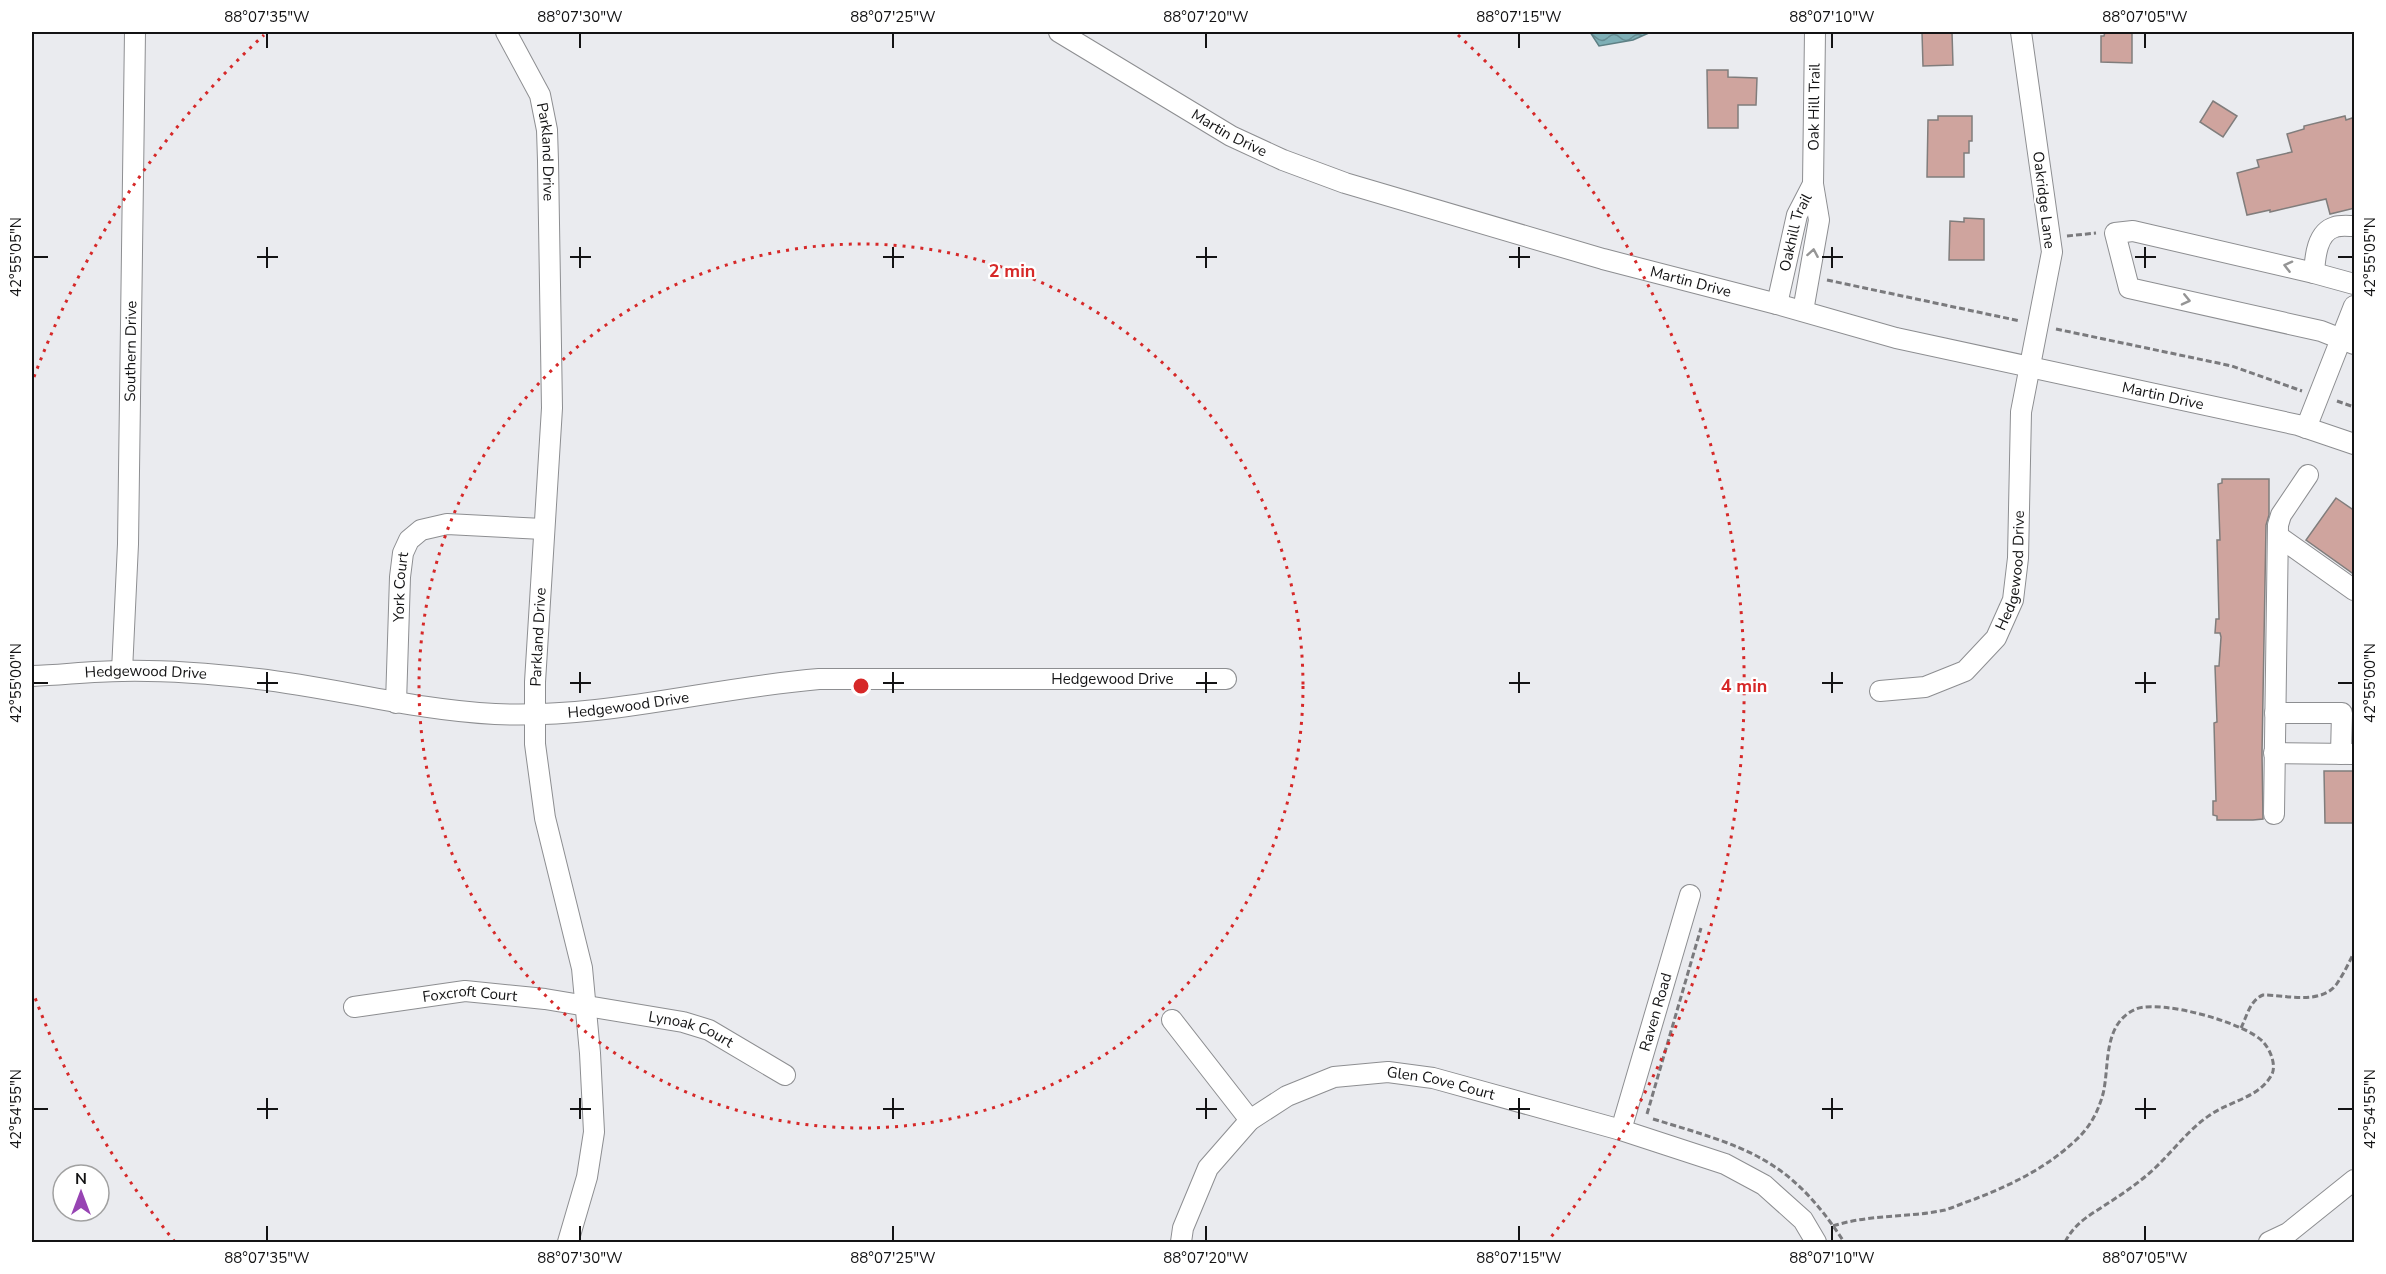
<svg xmlns="http://www.w3.org/2000/svg" width="2386" height="1274" viewBox="0 0 2386 1274" font-family="'Nunito Sans',sans-serif">
<style>
.water{fill:url(#water-waves);stroke:#5e8085;stroke-width:1.5}
.building{fill:#cfa49e;stroke:#807d7c;stroke-width:1.5}
.lines{fill:none;stroke-linecap:round;stroke-linejoin:round}
.minor-casing{stroke:#8d8e91;stroke-width:22}
.path{stroke:#7a7a7d;stroke-width:3;stroke-dasharray:6 3;stroke-linecap:butt}
.minor{stroke:#fff;stroke-width:20}
.oneway{stroke:#959595}
.ticks{fill:none;stroke:#131314;stroke-width:2}
.ring{fill:none;stroke:#d62828;stroke-width:3;stroke-dasharray:3 6}
.labels{text-anchor:middle;dominant-baseline:central;stroke-width:4.5;stroke-linejoin:round;paint-order:stroke}
.street-label{font-size:15px;fill:#131314;stroke:#fff}
.centre{fill:#d62828;stroke:#fff;stroke-width:3}
.ring-label{font-size:18px;text-anchor:middle;font-weight:bold;fill:#d62828;stroke:#fff;stroke-width:4.5;stroke-linejoin:round;paint-order:stroke}
.neatline{fill:none;stroke:#131314;stroke-width:2}
.ticks-label{font-size:15px;text-anchor:middle;fill:#131314}
</style>
<defs>
<pattern id="water-waves" width="16" height="10" patternUnits="userSpaceOnUse" patternTransform="scale(1.5)"><rect width="16" height="10" fill="#7eafb6"/><path d="M0 5q4-4 8 0t8 0" fill="none" stroke="#668d93"/></pattern>
</defs>
<rect width="100%" height="100%" fill="#eaebef"/>
<!-- water -->
<path class="water" d="M1590 32H1651L1633 40 1599 46Z"/>
<!-- building -->
<path class="building" d="M1922 32H1952L1953 65 1923 66Z
M2105 32H2132V63L2101 62V36H2104Z
M1707 70H1728V77L1757 78 1756 105H1738V128H1708Z
M2213 101 2237 116 2223 137 2200 122Z
M1938 116H1972V141H1969V153H1964V177H1927L1928 120H1938Z
M2345 116 2346 120 2355 117V208L2330 214 2326 199 2270 212V210L2247 215 2237 173 2259 167 2257 160 2292 152 2287 134 2304 129V126Z
M1964 218 1984 219V260H1949L1950 221 1964 222Z
M2222 479H2269V515L2266 525 2262 753 2263 819 2253 820H2217V816L2213 815V801H2216L2214 723 2217 722 2215 666H2219L2221 637 2220 633H2215L2216 619H2219L2217 540H2220L2218 484 2222 483Z
M2336 498 2355 511V575L2306 540Z
M2324 771H2355V823H2325Z"/>
<g class="lines">
<defs>
<g id="minor">
<path id="s1" d="M506 32 540 95 547 130 548 161 552 408 535 682V744L545 818 582 968 590 1053 594 1132 587 1177 568 1242"/>
<path id="s2" d="M1059 32 1231 136 1283 160 1345 183 1603 259 1777 304 1896 338 2298 425 2354 444"/>
<path d="M2354 226C2349 226 2340 225 2335 227 2317 232 2315 257 2314 273L2133 231 2115 233 2129 288 2321 331 2354 344"/>
<path d="M2314 273 2354 284"/>
<path id="s3" d="M1777 304 1797 215 1813 184"/>
<path id="s4" d="M1803 311 1819 220 1813 184 1815 32"/>
<path d="M2306 428 2354 306"/>
<path d="M2278 536 2354 590"/>
<path id="s5" d="M122 671 128 544 135 32"/>
<path id="s6" d="M32 676C62 675 92 671 122 671 166 670 213 674 258 679 337 688 414 710 495 714 605 719 710 688 819 679H1226"/>
<path id="s7" d="M1880 691 1925 687 1965 671 1996 638 2013 600 2018 558 2021 412 2052 252 2021 32"/>
<path id="s8" d="M396 703 400 577 403 553 409 540 421 530 447 524 543 529"/>
<path d="M2275 713H2342L2341 754"/>
<path d="M2274 753 2352 754"/>
<path d="M2274 814 2278 525 2281 515 2308 475"/>
<path id="s9" d="M354 1007 465 991 545 999 683 1022 709 1030 785 1075"/>
<path d="M1172 1020 1250 1120"/>
<path id="s10" d="M1621 1130 1690 895"/>
<path id="s11" d="M1181 1242 1183 1228 1208 1168 1250 1120 1287 1096 1334 1077 1388 1072 1433 1078 1621 1130 1725 1164 1764 1185 1803 1220 1816 1242"/>
<path d="M2269 1242 2288 1233 2354 1180"/>
</g>
</defs>
<!-- minor casing -->
<use href="#minor" class="minor-casing"/>
<!-- path -->
<path class="path" d="M2067 236 2096 233
M1827 280 2020 321
M2056 329 2232 366 2302 391
M2337 401 2354 407
M2241 1028C2247 1016 2250 1000 2263 995 2285 995 2320 1005 2336 985 2343 975 2349 963 2354 952
M1647 1114 1701 928
M1653 1119C1745 1147 1789 1157 1844 1242
M1833 1226C1870 1214 1908 1218 1945 1210 1955 1207 1965 1202 1975 1199 2013 1184 2046 1168 2076 1140 2090 1127 2098 1112 2103 1094 2110 1065 2102 1024 2136 1009 2160 999 2248 1023 2264 1043 2271 1051 2277 1067 2271 1076 2258 1098 2230 1101 2210 1115 2189 1129 2173 1151 2155 1168 2137 1185 2116 1198 2096 1211 2082 1220 2073 1227 2065 1242"/>
<!-- minor -->
<use href="#minor" class="minor"/>
</g>
<!-- one-way arrows -->
<defs><path id="oneway-chevron" d="M-2-3.5L2.5 0L-2 3.5" fill="none" stroke-width="1.6" stroke-linecap="round" stroke-linejoin="round" transform="scale(1.5)"/></defs>
<g class="oneway">
<use href="#oneway-chevron" transform="translate(1813 253) rotate(-80)"/>
<use href="#oneway-chevron" transform="translate(2288 266) rotate(-166)"/>
<use href="#oneway-chevron" transform="translate(2186 300) rotate(13)"/>
</g>
<!-- ticks -->
<path class="ticks" d="M267 33V48M580 33V48M893 33V48M1206 33V48M1519 33V48M1832 33V48M2145 33V48M267 247V268M580 247V268M893 247V268M1206 247V268M1519 247V268M1832 247V268M2145 247V268M33 257H48M257 257H278M570 257H591M883 257H904M1196 257H1217M1509 257H1530M1822 257H1843M2135 257H2156M2338 257H2353M267 672V693M580 672V693M893 672V693M1206 672V693M1519 672V693M1832 672V693M2145 672V693M33 683H48M257 683H278M570 683H591M883 683H904M1196 683H1217M1509 683H1530M1822 683H1843M2135 683H2156M2338 683H2353M267 1098V1119M580 1098V1119M893 1098V1119M1206 1098V1119M1519 1098V1119M1832 1098V1119M2145 1098V1119M33 1109H48M257 1109H278M570 1109H591M883 1109H904M1196 1109H1217M1509 1109H1530M1822 1109H1843M2135 1109H2156M2338 1109H2353M267 1226V1241M580 1226V1241M893 1226V1241M1206 1226V1241M1519 1226V1241M1832 1226V1241M2145 1226V1241"/>
<!-- distance rings -->
<g class="ring">
<circle cx="861" cy="686" r="442"/>
<path d="M175 1242A883 883 0 0 1 34 995M34 377A883 883 0 0 1 264 35M1458 35A883 883 0 0 1 1547 1242"/>
</g>
<g class="labels">
<!-- street labels -->
<g class="street-label">
<text stroke="none"><textPath href="#s4" startOffset="206">Oak Hill Trail</textPath></text>
<text stroke="none"><textPath href="#s2" startOffset="198">Martin Drive</textPath></text>
<text stroke="none"><textPath href="#s1" startOffset="129">Parkland Drive</textPath></text>
<text transform="translate(2044 200) rotate(83)">Oakridge Lane</text>
<text stroke="none"><textPath href="#s3" startOffset="74">Oakhill Trail</textPath></text>
<text stroke="none"><textPath href="#s2" startOffset="684">Martin Drive</textPath></text>
<text stroke="none"><textPath href="#s5" startOffset="320">Southern Drive</textPath></text>
<text stroke="none"><textPath href="#s2" startOffset="1170">Martin Drive</textPath></text>
<text stroke="none"><textPath href="#s7" startOffset="204">Hedgewood Drive</textPath></text>
<text stroke="none"><textPath href="#s8" startOffset="116">York Court</textPath></text>
<text transform="translate(538 637) rotate(-87)">Parkland Drive</text>
<text stroke="none"><textPath href="#s6" startOffset="114">Hedgewood Drive</textPath></text>
<text stroke="none"><textPath href="#s6" startOffset="1086">Hedgewood Drive</textPath></text>
<text stroke="none"><textPath href="#s6" startOffset="600">Hedgewood Drive</textPath></text>
<text stroke="none"><textPath href="#s9" startOffset="117">Foxcroft Court</textPath></text>
<text stroke="none"><textPath href="#s10" startOffset="123">Raven Road</textPath></text>
<text stroke="none"><textPath href="#s9" startOffset="342">Lynoak Court</textPath></text>
<text stroke="none"><textPath href="#s11" startOffset="346">Glen Cove Court</textPath></text>
</g>
</g>
<circle cx="861" cy="686" r="9" class="centre"/>
<g class="ring-label">
<text x="1012" y="277">2 min</text>
<text x="1744" y="692">4 min</text>
</g>
<!-- border -->
<rect width="2386" height="1274" fill="none" stroke="#ffffff" stroke-width="66"/>
<!-- north arrow -->
<g transform="translate(81 1193)"><circle r="28" fill="#ffffff" stroke="#a1a1a1" stroke-width="1.5"/>
<path d="M0-4.5L10 22L0 15L-10 22Z" fill="#9744b3"/>
<text y="-9" font-size="16" font-weight="bold" text-anchor="middle" fill="#131314">N</text>
</g>
<rect x="33" y="33" width="2320" height="1208" class="neatline"/>
<g class="ticks-label">
<text x="267" y="22">88°07'35"W</text>
<text x="580" y="22">88°07'30"W</text>
<text x="893" y="22">88°07'25"W</text>
<text x="1206" y="22">88°07'20"W</text>
<text x="1519" y="22">88°07'15"W</text>
<text x="1832" y="22">88°07'10"W</text>
<text x="2145" y="22">88°07'05"W</text>
<text transform="translate(16 257) rotate(-90)" y="5">42°55'05"N</text>
<text transform="translate(2370 257) rotate(-90)" y="5">42°55'05"N</text>
<text transform="translate(16 683) rotate(-90)" y="5">42°55'00"N</text>
<text transform="translate(2370 683) rotate(-90)" y="5">42°55'00"N</text>
<text transform="translate(16 1109) rotate(-90)" y="5">42°54'55"N</text>
<text transform="translate(2370 1109) rotate(-90)" y="5">42°54'55"N</text>
<text x="267" y="1263">88°07'35"W</text>
<text x="580" y="1263">88°07'30"W</text>
<text x="893" y="1263">88°07'25"W</text>
<text x="1206" y="1263">88°07'20"W</text>
<text x="1519" y="1263">88°07'15"W</text>
<text x="1832" y="1263">88°07'10"W</text>
<text x="2145" y="1263">88°07'05"W</text>
</g>
</svg>
